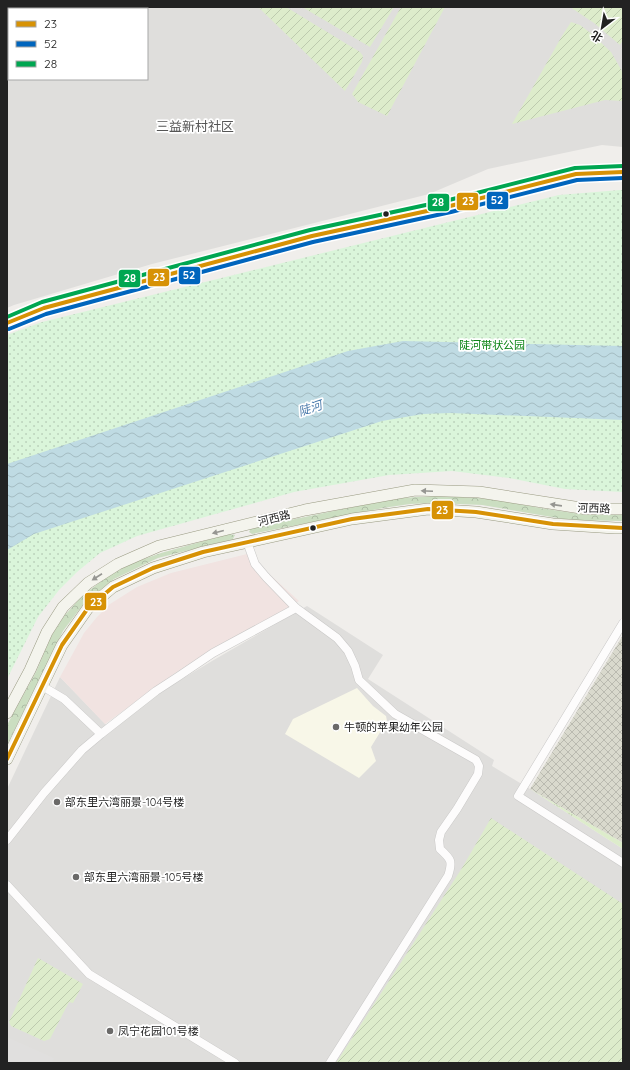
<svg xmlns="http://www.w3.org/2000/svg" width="630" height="1070" viewBox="0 0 630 1070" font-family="Quicksand,'Noto Sans SC',sans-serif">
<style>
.residential{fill:#dfdedc;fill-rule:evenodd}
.commercial{fill:#f1e3e1}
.education{fill:#f8f7e8}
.construction{fill:url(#construction-cross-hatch)}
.grass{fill:url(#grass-tufts)}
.forest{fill:url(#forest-crowns)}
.park{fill:url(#park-dots)}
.garden{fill:url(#garden-furrows)}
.parking{fill:#e0dfde}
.water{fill:url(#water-waves)}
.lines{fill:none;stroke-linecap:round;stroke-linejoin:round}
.minor-casing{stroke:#c9c8c7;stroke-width:9}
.tertiary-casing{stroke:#c9c8c7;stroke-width:11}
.secondary-casing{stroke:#999a82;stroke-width:12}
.minor{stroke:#fdfcfc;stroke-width:8}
.tertiary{stroke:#fdfcfc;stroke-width:10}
.secondary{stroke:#f4f4ed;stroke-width:11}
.bus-1-casing{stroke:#fff;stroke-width:7}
.bus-2-casing{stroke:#fff;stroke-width:7}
.bus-3-casing{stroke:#fff;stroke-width:7}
.bus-1{stroke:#d79205;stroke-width:4}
.bus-2{stroke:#0065bd;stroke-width:4}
.bus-3{stroke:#00a651;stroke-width:4}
.oneway{fill:#969692}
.bus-dot{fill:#222;stroke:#fff;stroke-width:1.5}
.poi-dot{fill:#6a6968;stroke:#fff;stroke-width:1.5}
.labels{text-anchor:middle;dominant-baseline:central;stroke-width:3.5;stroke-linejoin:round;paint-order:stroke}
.park-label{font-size:11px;fill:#0c8416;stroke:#fff}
.street-label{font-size:11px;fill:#222;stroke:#fff}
.poi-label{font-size:11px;fill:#222;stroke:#fff;text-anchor:start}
.water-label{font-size:12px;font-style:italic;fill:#4a7aab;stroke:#fff}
.quarter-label{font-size:13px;fill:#555;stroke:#fff}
.line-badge{stroke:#fff;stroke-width:1.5}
.badge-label{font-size:11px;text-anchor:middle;font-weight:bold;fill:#fff}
</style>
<defs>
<pattern id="construction-cross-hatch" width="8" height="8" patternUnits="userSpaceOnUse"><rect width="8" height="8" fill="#d9d9cd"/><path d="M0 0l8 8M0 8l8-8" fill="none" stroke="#babab0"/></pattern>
<pattern id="grass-tufts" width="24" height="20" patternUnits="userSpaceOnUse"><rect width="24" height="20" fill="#ddeccb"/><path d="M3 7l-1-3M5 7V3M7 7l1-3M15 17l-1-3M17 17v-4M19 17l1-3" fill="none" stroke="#bdcaae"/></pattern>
<pattern id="forest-crowns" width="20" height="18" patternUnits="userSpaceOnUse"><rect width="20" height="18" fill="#cbdec1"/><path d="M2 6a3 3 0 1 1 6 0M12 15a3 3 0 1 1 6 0" fill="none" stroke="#aebea6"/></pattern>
<pattern id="park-dots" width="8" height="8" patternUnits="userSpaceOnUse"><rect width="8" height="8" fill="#daf5da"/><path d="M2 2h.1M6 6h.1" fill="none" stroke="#bbd2bb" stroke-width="1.8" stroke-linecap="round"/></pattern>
<pattern id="garden-furrows" width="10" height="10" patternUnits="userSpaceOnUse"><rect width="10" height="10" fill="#ddeccb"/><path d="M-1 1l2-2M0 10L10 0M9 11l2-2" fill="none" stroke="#bdcaae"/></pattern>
<pattern id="water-waves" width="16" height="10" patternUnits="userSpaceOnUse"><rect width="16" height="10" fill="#bfdbe3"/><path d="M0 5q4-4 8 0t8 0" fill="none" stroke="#a4bcc2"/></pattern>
</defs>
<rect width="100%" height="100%" fill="#f0eeeb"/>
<!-- residential -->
<path class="residential" d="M7 7H623V147L602 145 488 169 429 194 152 264 14 305 7 308ZM9 9H147V79H9Z
M307 606 383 655 368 679 494 760 492 766 530 789 623 849V1063H7V789L60 677 111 730 164 690 212 661Z"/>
<!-- commercial -->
<path class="commercial" d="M247 554 299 601 174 674 105 724 60 677 84 633 97 617 110 604 137 587 171 573Z"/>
<!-- education -->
<path class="education" d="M357 688 373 706 386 716 387 721 371 747 376 761 359 778 285 734 293 719Z"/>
<!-- construction -->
<path class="construction" d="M623 635V843L530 789Z"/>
<!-- grass -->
<path class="grass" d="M530 789 623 843V849Z"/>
<!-- forest -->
<path class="forest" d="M444 496 491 499 540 508 586 515H623V521L569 520 482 505 435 503 410 504 383 508 252 534 249 532 251 528 392 499 416 497Z
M229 534 235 535 233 539 158 558 114 579 85 602 63 631 7 745V725L36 672 52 635 65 615 83 595 107 577 130 564 161 553Z"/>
<!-- park -->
<path class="park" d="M620 190H623V492L565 489 509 478 452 471 389 475 294 492 137 536 100 553 77 572 59 590 38 617 7 679V335L42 322 559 195Z"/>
<!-- garden -->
<path class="garden" d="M258 7H286L360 52 363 56 362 62 345 91Z
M302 7H394L370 47Z
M401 7H445L387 116 358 102 352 94Z
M570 7H623V40L620 45 594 23Z
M571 22 580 25 593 35 611 52 623 73V101L605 100 512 124 562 36Z
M491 818 623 904V1063H336L462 868Z
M38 958 83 984 73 1003 69 1002 50 1039 44 1041 11 1026 9 1022Z"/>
<!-- parking -->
<path class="parking" d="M7 1037 54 1058 52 1063H7Z"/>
<!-- water -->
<path class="water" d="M403 341 623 346V420L450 413 423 414 382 421 34 534 7 550V464L22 459 348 351Z"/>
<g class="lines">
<defs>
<path id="minor" d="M247 542 255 564 266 577 296 608 337 638 348 651 355 666 359 680 395 714 476 760 479 766 478 774 457 809 441 832 439 840 440 849C451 859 453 861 448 876L330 1063
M623 623 518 796 623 863
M42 686 64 699 101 734
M7 840 44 793 82 750 101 734 156 691 179 676 213 653 296 608
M7 885 89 974 235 1063"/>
<path id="tertiary" d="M7 323 44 308 312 236 450 206 576 174 623 172"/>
<path id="secondary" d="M7 713 30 670 47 632 63 607 88 583 118 564 159 546 305 510 415 490 479 492 587 509H623
M7 759 62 645 88 608 113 587 153 568 203 552 352 519 428 509 476 512 553 524 615 528H623"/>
</defs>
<!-- minor casing -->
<use href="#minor" class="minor-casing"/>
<!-- tertiary casing -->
<use href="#tertiary" class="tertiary-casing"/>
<!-- secondary casing -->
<use href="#secondary" class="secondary-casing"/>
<!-- minor -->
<use href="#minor" class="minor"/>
<!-- tertiary -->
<use href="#tertiary" class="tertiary"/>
<!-- secondary -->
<use href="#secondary" class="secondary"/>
<defs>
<path id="bus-1" d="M7 323 44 308 312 236 450 206 576 174 623 172
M7 759 62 645 88 608 113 587 153 568 203 552 352 519 428 509 476 512 553 524 623 528"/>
<path id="bus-2" d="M9 329 46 314 313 242 451 212 577 180 623 178"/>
<path id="bus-3" d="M7 317 42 302 310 230 449 200 575 168 623 166"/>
</defs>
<!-- bus-1 casing -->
<use href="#bus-1" class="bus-1-casing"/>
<!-- bus-2 casing -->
<use href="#bus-2" class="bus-2-casing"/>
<!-- bus-3 casing -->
<use href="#bus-3" class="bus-3-casing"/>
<!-- bus-1 -->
<use href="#bus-1" class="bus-1"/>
<!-- bus-2 -->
<use href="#bus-2" class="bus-2"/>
<!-- bus-3 -->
<use href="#bus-3" class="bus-3"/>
</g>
<!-- one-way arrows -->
<defs><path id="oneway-solid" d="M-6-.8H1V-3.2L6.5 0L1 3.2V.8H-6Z"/></defs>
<g class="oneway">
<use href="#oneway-solid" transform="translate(427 491) rotate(-178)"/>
<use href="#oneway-solid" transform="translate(556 505) rotate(-172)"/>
<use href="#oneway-solid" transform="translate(218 532) rotate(166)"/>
<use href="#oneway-solid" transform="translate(97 577) rotate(147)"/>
</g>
<!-- markers -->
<g class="bus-dot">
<circle cx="386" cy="214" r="3.5"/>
<circle cx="313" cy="528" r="3.5"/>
</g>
<g class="poi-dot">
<circle cx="336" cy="727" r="4"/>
<circle cx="57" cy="802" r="4"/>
<circle cx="76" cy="877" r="4"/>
<circle cx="110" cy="1031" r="4"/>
</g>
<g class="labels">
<!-- park labels -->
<g class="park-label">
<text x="492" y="345">陡河带状公园</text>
</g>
<!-- street labels -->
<g class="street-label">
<text transform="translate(594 508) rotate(2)">河西路</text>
<text transform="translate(274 518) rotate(-14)">河西路</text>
</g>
<!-- poi labels -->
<g class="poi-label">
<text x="344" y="727">牛顿的苹果幼年公园</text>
<text x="65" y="802">部东里六湾丽景-104号楼</text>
<text x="84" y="877">部东里六湾丽景-105号楼</text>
<text x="118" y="1031">凤宁花园101号楼</text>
</g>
<!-- water labels -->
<g class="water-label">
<text transform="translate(310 408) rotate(-18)">陡河</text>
</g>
<!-- quarter labels -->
<g class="quarter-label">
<text x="195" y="126">三益新村社区</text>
</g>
</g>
<g class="line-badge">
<rect x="486" y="191" width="23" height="19" rx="4" fill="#0065bd"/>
<rect x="456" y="192" width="23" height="19" rx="4" fill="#d79205"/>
<rect x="427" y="193" width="23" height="19" rx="4" fill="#00a651"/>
<rect x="178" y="266" width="23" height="19" rx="4" fill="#0065bd"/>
<rect x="147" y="268" width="23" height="19" rx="4" fill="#d79205"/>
<rect x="118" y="269" width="23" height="19" rx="4" fill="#00a651"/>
<rect x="431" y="500" width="23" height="20" rx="4" fill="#d79205"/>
<rect x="84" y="592" width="23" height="19" rx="4" fill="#d79205"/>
</g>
<g class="badge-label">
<text x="497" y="204">52</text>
<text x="468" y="205">23</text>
<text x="438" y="206">28</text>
<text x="189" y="279">52</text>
<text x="159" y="281">23</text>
<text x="130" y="282">28</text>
<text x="442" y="514">23</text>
<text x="96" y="606">23</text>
</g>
<!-- border -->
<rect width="630" height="1070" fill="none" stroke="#222222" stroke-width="16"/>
<!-- legend -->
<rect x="8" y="8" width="140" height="72" fill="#ffffff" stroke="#a7a7a7"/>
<rect x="16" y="21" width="20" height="6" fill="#d79205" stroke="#a7a7a7"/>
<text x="44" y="28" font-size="12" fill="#222222">23</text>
<rect x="16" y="41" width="20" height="6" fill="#0065bd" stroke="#a7a7a7"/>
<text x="44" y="48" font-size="12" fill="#222222">52</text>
<rect x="16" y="61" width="20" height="6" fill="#00a651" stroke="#a7a7a7"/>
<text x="44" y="68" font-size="12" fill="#222222">28</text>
<!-- north arrow -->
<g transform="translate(602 28) rotate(211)" stroke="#ffffff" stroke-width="3" paint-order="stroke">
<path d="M0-3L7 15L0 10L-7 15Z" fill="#222222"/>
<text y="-6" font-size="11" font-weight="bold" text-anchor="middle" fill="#222222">北</text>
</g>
</svg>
